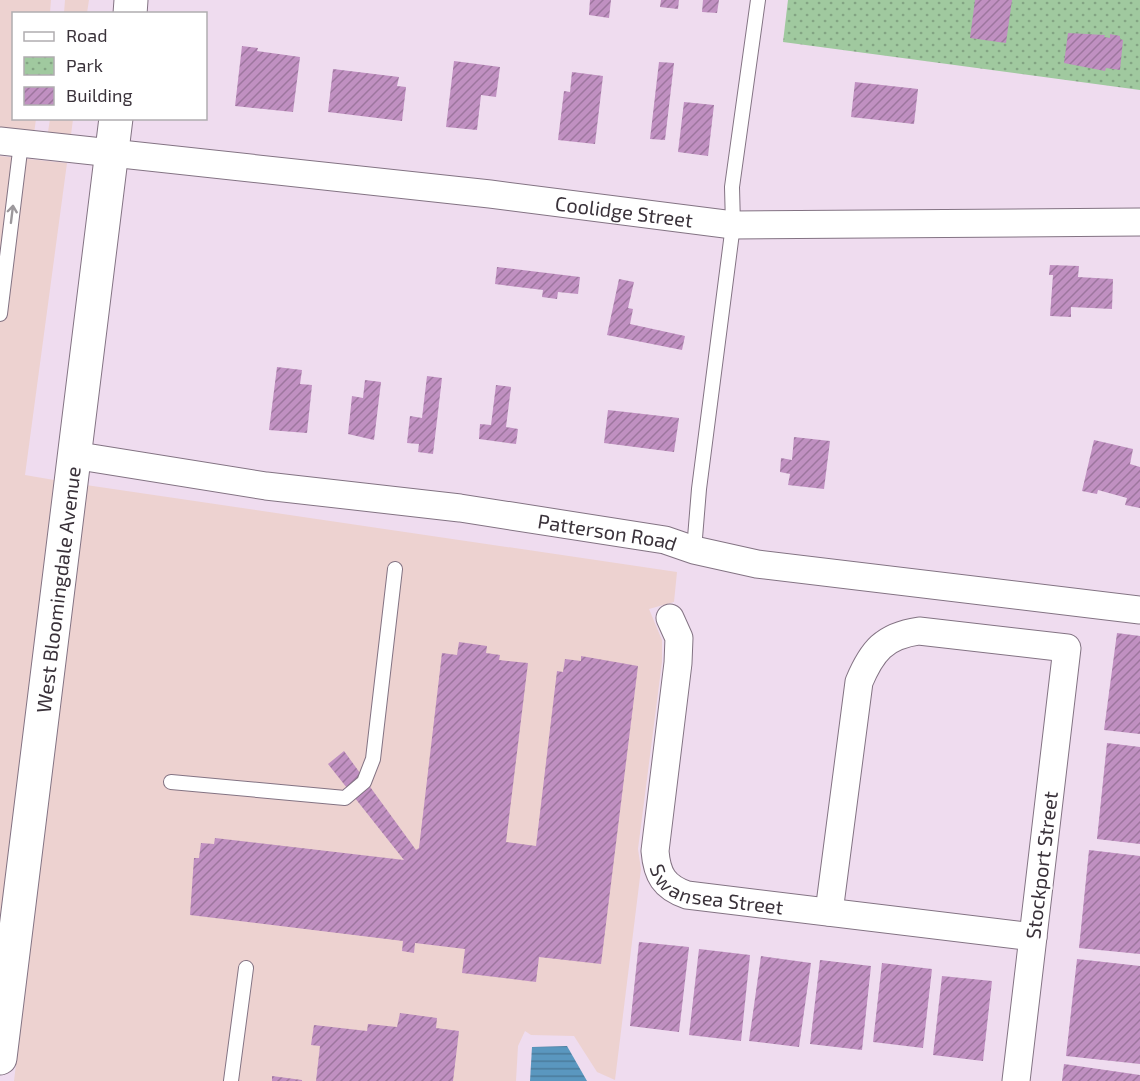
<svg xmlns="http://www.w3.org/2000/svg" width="1140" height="1081" viewBox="0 0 1140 1081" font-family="'Exo 2',sans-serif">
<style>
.commercial{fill:#edd2d0}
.park{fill:url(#park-dots)}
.water{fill:url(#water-rules)}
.building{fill:url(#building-hatch)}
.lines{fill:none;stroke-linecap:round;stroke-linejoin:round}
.service-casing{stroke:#837383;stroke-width:16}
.minor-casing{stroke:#837383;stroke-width:29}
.secondary-casing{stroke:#837383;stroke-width:35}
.service{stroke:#fff;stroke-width:14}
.minor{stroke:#fff;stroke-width:27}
.secondary{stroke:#fff;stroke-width:33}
.oneway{stroke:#9c989c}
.labels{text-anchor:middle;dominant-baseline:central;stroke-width:4.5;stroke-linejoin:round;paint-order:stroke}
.street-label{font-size:20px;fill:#3a323a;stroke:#fff}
</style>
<defs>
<pattern id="park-dots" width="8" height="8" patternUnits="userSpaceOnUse" patternTransform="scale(1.5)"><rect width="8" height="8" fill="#a0c99f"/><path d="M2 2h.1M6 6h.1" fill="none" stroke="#83a483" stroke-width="1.8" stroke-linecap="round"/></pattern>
<pattern id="water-rules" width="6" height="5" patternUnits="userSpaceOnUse" patternTransform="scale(1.5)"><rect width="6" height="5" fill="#5a97bf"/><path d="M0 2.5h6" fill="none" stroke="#4b7c9c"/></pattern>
<pattern id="building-hatch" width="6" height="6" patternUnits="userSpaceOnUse" patternTransform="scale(1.5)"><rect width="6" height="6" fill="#c090c1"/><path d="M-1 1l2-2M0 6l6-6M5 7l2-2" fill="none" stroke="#9d769e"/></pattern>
</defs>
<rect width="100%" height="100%" fill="#efdcef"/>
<!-- commercial -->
<path class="commercial" d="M0 0H51L50 13 14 14V118L36 119 34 134 0 130Z
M65 0H89L87 13H64Z
M50 119H73L71 135 48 132Z
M0 156 67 163 25 475 54 480 0 925Z
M86 485 677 572 674 602 649 609 662 640V662L638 849 641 869 615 1080 597 1072 574 1036 531 1035 525 1031 518 1046 516 1081H14Z"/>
<!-- park -->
<path class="park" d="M788 0H1140V90L783 42Z"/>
<!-- water -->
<path class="water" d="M567 1046 587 1081H530L532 1047Z"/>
<!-- building -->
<path class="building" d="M590 0H611L609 18 589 15Z
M661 0H679L678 9 660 7Z
M703 0H719L717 13 702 12Z
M975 0H1012L1006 43 970 38Z
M1068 33 1105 35 1104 37 1110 38V34L1120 36V39L1123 40 1120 70 1106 68 1105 71 1064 63Z
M242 46 258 48 257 51 300 57 293 112 235 106Z
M454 61 500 67 496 97 481 95 477 130 446 127Z
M659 62 674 63 665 140 650 139Z
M333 69 399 77 397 86 406 87 402 121 328 112Z
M572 72 603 76 595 144 558 140 564 91 570 92Z
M855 82 918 89 914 124 851 117Z
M684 102 714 105 708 156 678 152Z
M1050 265 1079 266 1078 277 1113 279 1112 309 1071 307V317L1050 316 1053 275H1049Z
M497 267 580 277 578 294 558 292 557 299 542 297 543 290 495 284Z
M619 279 634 282 628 308 633 309 630 324 685 336 682 350 607 335Z
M277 367 302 370 300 384 312 385 307 433 269 430Z
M427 376 442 378 433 454 418 452 419 444 407 443 410 416 422 418Z
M365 380 381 382 374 440 348 434 352 396 363 398Z
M496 385 511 387 506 427 518 429 516 444 479 439 480 424 491 425Z
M608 410 679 418 674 452 604 443Z
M794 437 830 441 824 489 788 485 790 474 780 472 781 458 792 460Z
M1094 440 1133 449 1130 464 1140 467V508L1125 505 1127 498 1098 490 1097 494 1082 491Z
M1117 633 1140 636V734L1104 730Z
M459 642 487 646 486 653 500 655 499 660 528 663 506 842 536 846 557 671 563 672 565 659 581 661V656L638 666 601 964 539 957 536 982 462 973 465 949 415 943 414 953 402 951 403 941 190 915 194 858H199L201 843 214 844 215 838 404 860 328 764 344 751 416 850 419 848 442 653 457 655Z
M1107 743 1140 747V844L1097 839Z
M1089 850 1140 856V954L1079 948Z
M639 942 689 947 679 1032 630 1026Z
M699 949 750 955 741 1041 689 1035Z
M761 956 811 963 799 1047 749 1041Z
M1077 959 1140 966V1064L1066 1056Z
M820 960 871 966 862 1050 810 1044Z
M882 963 932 969 923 1048 873 1042Z
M942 976 992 981 983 1061 933 1055Z
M400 1013 437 1018 436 1028 459 1031 453 1081H316L320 1046 311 1045 314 1025 367 1031 368 1024 397 1027Z
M1064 1064 1140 1075V1081H1062Z
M272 1076 302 1080V1081H272Z"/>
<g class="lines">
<defs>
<path id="service" d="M0 314 21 143
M694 550 699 489 733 225 732 187 758 0
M171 782 345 798 364 782 373 759 395 569
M231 1081 246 968"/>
<g id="minor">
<path id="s1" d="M0 141 490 194 733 225 1140 222"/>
<path id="s2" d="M73 455 266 486 460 508 665 540 694 550 757 564 1140 610"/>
<path id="s3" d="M670 618 679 638 678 663 655 851C657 875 664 887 687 895L1033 937"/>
<path d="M829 912 859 682C872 651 884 636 919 631L1067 648 1016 1081"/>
</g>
<g id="secondary">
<path d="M130 14 131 0"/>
<path id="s4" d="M0 1058 116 118"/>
</g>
</defs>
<!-- service casing -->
<use href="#service" class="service-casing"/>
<!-- minor casing -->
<use href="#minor" class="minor-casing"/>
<!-- secondary casing -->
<use href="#secondary" class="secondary-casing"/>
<!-- service -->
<use href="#service" class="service"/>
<!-- minor -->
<use href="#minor" class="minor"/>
<!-- secondary -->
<use href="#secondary" class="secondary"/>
</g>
<!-- one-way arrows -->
<defs><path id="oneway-shaft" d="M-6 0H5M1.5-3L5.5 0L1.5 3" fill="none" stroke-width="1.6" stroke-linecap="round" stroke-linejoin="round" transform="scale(1.5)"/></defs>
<use class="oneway" href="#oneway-shaft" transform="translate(12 214) rotate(-83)"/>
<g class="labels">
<!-- street labels -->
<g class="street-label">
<text stroke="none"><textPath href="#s1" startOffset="628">Coolidge Street</textPath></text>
<text stroke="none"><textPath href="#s2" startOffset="540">Patterson Road</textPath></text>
<text stroke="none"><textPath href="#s4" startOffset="472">West Bloomingdale Avenue</textPath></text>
<text transform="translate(1041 865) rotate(-83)">Stockport Street</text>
<text stroke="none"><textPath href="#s3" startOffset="321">Swansea Street</textPath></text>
</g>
</g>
<!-- legend -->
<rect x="12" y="12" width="195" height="108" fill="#ffffff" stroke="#b0adb0" stroke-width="1.5"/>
<rect x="24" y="32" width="30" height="9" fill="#ffffff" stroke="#b0adb0" stroke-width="1.5"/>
<text x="66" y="42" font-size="18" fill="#3a323a">Road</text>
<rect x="24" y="57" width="30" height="18" fill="url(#park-dots)" stroke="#b0adb0" stroke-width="1.5"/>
<text x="66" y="72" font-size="18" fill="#3a323a">Park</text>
<rect x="24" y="87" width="30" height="18" fill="url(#building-hatch)" stroke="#b0adb0" stroke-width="1.5"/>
<text x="66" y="102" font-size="18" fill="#3a323a">Building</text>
</svg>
